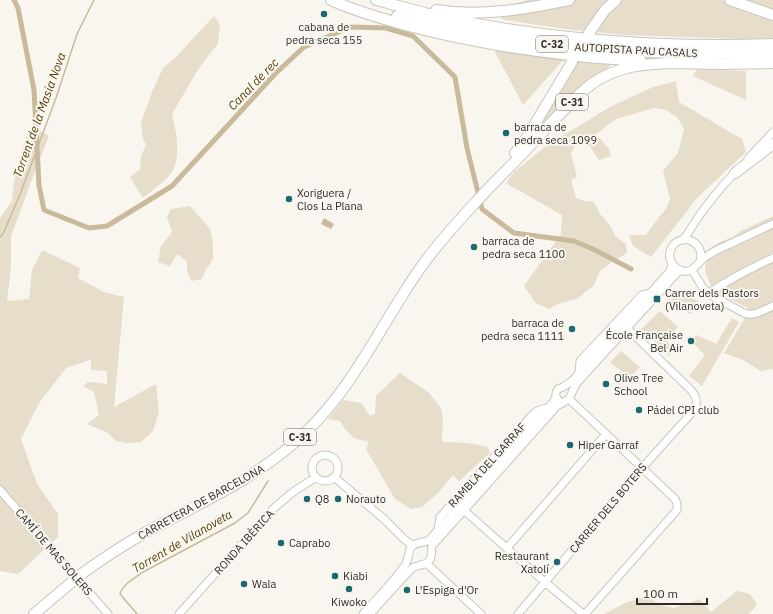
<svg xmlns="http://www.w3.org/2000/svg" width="773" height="614" viewBox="0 0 773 614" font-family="'IBM Plex Sans',sans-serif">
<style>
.green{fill:#e6ddca}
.water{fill:#c9ba9b}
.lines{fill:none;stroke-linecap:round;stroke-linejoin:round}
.stream{stroke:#c9ba9b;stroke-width:1.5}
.canal{stroke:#c9ba9b;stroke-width:5}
.minor-casing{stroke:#c9c6bf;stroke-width:9}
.highway-casing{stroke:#c9c6bf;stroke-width:12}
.minor{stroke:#fff;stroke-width:7}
.highway{stroke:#fff;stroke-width:10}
.highway-bridge-casing{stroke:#c9c6bf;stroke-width:12;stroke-linecap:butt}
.highway-bridge{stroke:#fff;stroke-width:10}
.poi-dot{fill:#1d6971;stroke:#f9f6ef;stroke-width:1.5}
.labels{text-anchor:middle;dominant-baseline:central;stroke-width:4;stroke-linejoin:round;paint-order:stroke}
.shield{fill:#f9f6ef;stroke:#6b6965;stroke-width:1}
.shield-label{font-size:10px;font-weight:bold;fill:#2e2d2a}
.poi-label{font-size:11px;fill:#2e2d2a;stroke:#f9f6ef;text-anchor:start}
.street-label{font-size:11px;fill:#2e2d2a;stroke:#f9f6ef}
.water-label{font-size:12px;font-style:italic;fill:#543e05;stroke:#f9f6ef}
</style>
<rect width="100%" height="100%" fill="#f9f6ef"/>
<!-- green -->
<path class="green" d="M527 0H773V38L745 39 625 35 564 29 504 20 500 17 499 13 504 7Z
M214 16 220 25 218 44 207 57 196 73 172 114C176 131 181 153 173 170 169 179 151 191 143 198L130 177 140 169 141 157 146 144 143 139 141 123 145 112 152 92 163 68 176 57Z
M493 48 565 58 523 105Z
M577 59 612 63 603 74 534 136 533 131Z
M697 69 746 71V100L693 76Z
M676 81 679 102 742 139 746 152 697 198 651 257 633 246 629 235H646L659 217 666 209 670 199 663 171 678 153 684 129 677 117 666 110 654 108 616 119 596 134 609 149 611 156 599 160 589 145H575L571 154 577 177 571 180 576 198 584 201 594 202 600 214 610 225 616 237 626 244 627 253 613 261 600 271 594 285 577 299 561 303 549 309 536 303 524 286 561 234 562 215 506 183 515 171 549 144 610 107 653 87Z
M36 129 49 136 29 187 25 199 11 236V267L7 301 29 299 32 270 42 250 80 268 78 278 104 292 124 297 114 407 156 384 159 412 153 431 141 442 127 443 116 441 106 432 87 424 99 415 94 392 83 386 88 382 107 384V371L91 370V360L87 361 66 368 39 403 21 439 37 484 58 514V537L18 574 0 571V218L12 201 15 175 26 137Z
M190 206 210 229 213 244V259L205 271 202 279 191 281 187 271V261L177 254 170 266 158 262 161 246 172 232 167 217 171 209Z
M773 216V253L711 286 705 270 707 252 710 248 720 242 733 237 741 231Z
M773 262V369L761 371 743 360 724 353 743 321 748 308 714 291Z
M682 290 700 303 690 314 670 301Z
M660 311 678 327 666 341 676 350 669 356 641 329Z
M732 318 739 322 702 386 689 376 705 355 691 341 697 335 716 344Z
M621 351 640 367 629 378 610 362Z
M400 373 412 381 429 393 441 408 443 421 442 437 443 442C459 442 472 443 488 447L490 453 459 481 453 475 438 493 422 507 411 509 395 499 366 449 369 442 354 438 345 429 340 421 328 419 343 400 361 403 370 416 375 414 376 396Z
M737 591 750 594 757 605 749 613V614H604L625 603 647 596 661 605 674 608 700 599 711 612Z"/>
<!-- water -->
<path class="water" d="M324 218 334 224 331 229 321 224Z"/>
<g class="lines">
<!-- stream -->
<path class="stream" d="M0 237 3 234 21 192 56 98 77 34 94 0
M137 614 120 594C123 584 135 578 143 572L235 523 248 513 268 481"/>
<!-- canal -->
<path class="canal" d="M14 0 18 8 34 90 39 185 44 210 89 228 107 226 172 186 276 73 304 47 350 27 386 28 413 36 455 77 467 148 482 209 514 233 574 241 595 250 631 269"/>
<defs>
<path id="minor" d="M748 159 773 132
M683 240C689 233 692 226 697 219 709 201 723 185 738 169
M700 261C706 241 679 231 671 249 666 260 676 273 688 271 696 269 698 262 704 258 713 251 724 247 734 242 747 236 760 230 773 224
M692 270 703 288 714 297 744 313C753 317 764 310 773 306
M709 293C730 279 751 268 773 258
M579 373 580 361 642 295 651 293
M569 399 675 499 677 504V510L585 614
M558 400C555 396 555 393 558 389L563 387 572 381 670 271 672 264
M312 468a13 13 0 1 1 26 0a13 13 0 1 1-26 0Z
M334 477 384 519 404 539 413 546
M0 490 108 614
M467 513 546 583 583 614
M438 530 440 517 534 413 539 410 547 408
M507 548 606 434
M426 563 481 614
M179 614 274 508 293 492 316 477
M363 614C377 598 393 583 405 565 409 559 408 552 411 547 416 541 425 544 430 539L553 402 556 397
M370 614 412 568C419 564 430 566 431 556 432 552 431 549 432 546L557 406 569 399 576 384 677 273 681 270
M518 614 642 468 696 408C697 399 696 396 690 389L630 331"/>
<path id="highway" d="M331 0C354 11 381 18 405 25 465 41 526 51 587 57 605 59 623 59 641 61
M376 0C399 6 422 13 446 18 553 40 664 48 773 44
M730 0 773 15
M436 10C481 17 525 9 569 0
M397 16C520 47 647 57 773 53
M589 33 605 10 616 0
M665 63 725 64 773 63
M515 153 524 142 572 62
M735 173 773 144
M80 575C102 559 125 544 148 531 204 501 258 478 305 433 349 391 374 339 407 288 426 257 450 230 475 203 491 185 509 168 525 151 539 136 552 121 567 107 577 96 588 85 601 78 609 74 618 70 627 68 641 64 656 64 671 63
M34 614 73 581"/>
</defs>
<!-- minor casing -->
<use href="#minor" class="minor-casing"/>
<!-- highway casing -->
<use href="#highway" class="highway-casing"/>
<!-- minor -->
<use href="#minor" class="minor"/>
<!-- highway -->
<use href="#highway" class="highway"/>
<defs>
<path id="highway-bridge" d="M73 581 80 575"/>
</defs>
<!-- highway-bridge casing -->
<use href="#highway-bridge" class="highway-bridge-casing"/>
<!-- highway-bridge -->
<use href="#highway-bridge" class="highway-bridge"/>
</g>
<!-- markers -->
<g class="poi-dot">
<circle cx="324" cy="14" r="4"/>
<circle cx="506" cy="133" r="4"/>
<circle cx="289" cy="199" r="4"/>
<circle cx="474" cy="247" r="4"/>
<rect x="653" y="295" width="8" height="8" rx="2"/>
<circle cx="572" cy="329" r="4"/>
<circle cx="691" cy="341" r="4"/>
<circle cx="606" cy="384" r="4"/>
<circle cx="639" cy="410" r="4"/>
<circle cx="570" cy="445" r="4"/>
<circle cx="307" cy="499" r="4"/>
<circle cx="338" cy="499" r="4"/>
<circle cx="281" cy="543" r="4"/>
<circle cx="557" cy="562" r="4"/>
<circle cx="335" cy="576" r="4"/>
<circle cx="244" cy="584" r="4"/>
<circle cx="349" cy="589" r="4"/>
<circle cx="407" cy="590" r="4"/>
</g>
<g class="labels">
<!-- shield labels -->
<g class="shield">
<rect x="536" y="36" width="32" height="16" rx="3"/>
<rect x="556" y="94" width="32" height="16" rx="3"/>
<rect x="284" y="429" width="32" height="16" rx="3"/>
</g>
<g class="shield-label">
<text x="552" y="44">C-32</text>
<text x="572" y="102">C-31</text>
<text x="300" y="437">C-31</text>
</g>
<!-- poi labels -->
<g class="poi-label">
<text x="324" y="27" text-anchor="middle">cabana de<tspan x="324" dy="13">pedra seca 155</tspan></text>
<text x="514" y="127">barraca de<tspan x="514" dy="13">pedra seca 1099</tspan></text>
<text x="297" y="193">Xoriguera /<tspan x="297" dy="13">Clos La Plana</tspan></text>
<text x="482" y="241">barraca de<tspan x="482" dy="13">pedra seca 1100</tspan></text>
<text x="665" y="293">Carrer dels Pastors<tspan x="665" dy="13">(Vilanoveta)</tspan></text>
<text x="564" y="323" text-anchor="end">barraca de<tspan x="564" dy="13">pedra seca 1111</tspan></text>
<text x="683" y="335" text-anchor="end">École Française<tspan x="683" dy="13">Bel Air</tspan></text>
<text x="614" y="378">Olive Tree<tspan x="614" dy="13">School</tspan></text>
<text x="647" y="410">Pádel CPI club</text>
<text x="578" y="445">Hiper Garraf</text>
<text x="315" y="499">Q8</text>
<text x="346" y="499">Norauto</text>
<text x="289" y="543">Caprabo</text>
<text x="549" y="556" text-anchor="end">Restaurant<tspan x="549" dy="13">Xatolí</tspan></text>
<text x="343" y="576">Kiabi</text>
<text x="252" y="584">Wala</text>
<text x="415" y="590">L'Espiga d'Or</text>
<text x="349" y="602" text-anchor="middle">Kiwoko</text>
</g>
<!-- street labels -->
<g class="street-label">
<text transform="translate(636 50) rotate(3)">AUTOPISTA PAU CASALS</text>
<text transform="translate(487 465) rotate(-48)">RAMBLA DEL GARRAF</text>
<text transform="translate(201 502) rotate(-29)">CARRETERA DE BARCELONA</text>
<text transform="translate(608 508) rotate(-50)">CARRER DELS BOTERS</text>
<text transform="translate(244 542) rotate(-48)">RONDA IBÈRICA</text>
<text transform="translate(54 552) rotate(49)">CAMÍ DE MAS SOLERS</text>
</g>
<!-- water labels -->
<g class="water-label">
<text transform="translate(253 84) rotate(-46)">Canal de rec</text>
<text transform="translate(39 115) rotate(-70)">Torrent de la Masia Nova</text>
<text transform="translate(182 541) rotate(-30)">Torrent de Vilanoveta</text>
</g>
</g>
<!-- scale -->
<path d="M637 598v6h70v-6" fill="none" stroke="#2e2d2a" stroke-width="2"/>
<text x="643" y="598" font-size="12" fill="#2e2d2a" stroke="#f9f6ef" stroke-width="3" paint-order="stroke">100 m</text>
</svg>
